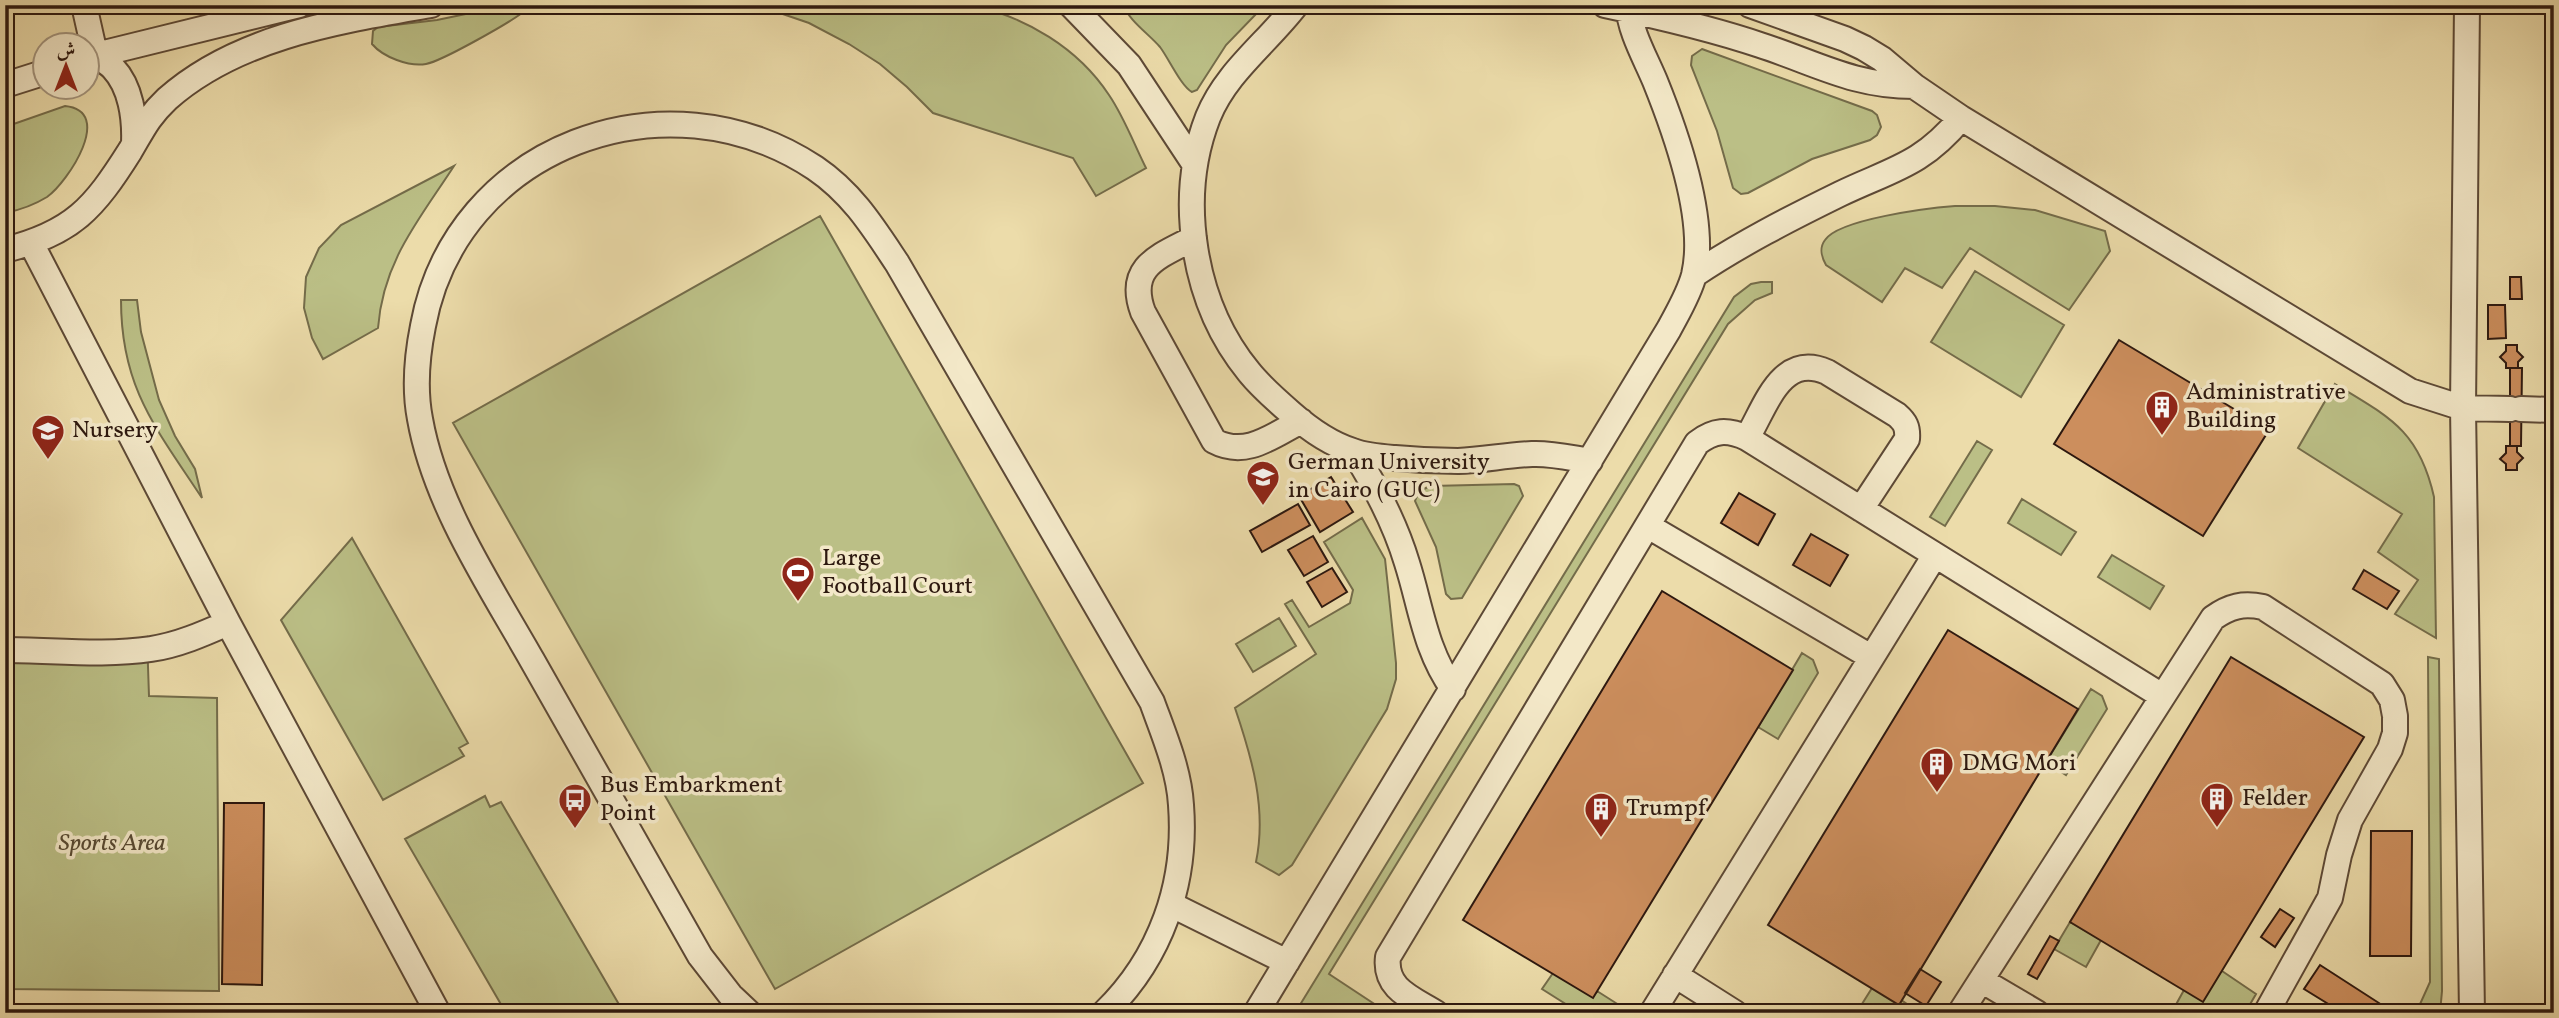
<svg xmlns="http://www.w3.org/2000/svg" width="2559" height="1018" viewBox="0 0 2559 1018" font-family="Vollkorn,Amiri,serif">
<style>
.green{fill:#bbbf86;stroke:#746c4a;stroke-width:2}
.building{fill:#cc8e5d;stroke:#2d180f;stroke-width:2}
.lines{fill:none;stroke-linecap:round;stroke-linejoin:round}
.service-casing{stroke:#5d4936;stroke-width:28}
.service{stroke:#f3e8c8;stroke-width:24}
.labels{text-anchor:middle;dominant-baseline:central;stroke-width:7;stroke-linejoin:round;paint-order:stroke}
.poi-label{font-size:24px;fill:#2d180f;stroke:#f3e8c8;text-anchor:start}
.park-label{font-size:24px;font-style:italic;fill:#584a33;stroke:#f3e8c8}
</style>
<rect width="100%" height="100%" fill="#ecdcaa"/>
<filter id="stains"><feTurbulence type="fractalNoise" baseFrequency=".00286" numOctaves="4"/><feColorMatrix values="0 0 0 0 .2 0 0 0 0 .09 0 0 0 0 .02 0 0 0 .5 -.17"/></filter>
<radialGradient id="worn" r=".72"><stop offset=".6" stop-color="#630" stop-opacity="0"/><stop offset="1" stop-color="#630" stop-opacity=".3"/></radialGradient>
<!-- green -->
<path class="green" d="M509 5H520L522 13C507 24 442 61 426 64 409 67 383 57 372 44L373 31 378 27 437 20Z
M768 5H971C1026 17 1078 48 1109 95 1124 117 1134 144 1146 168L1096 196 1073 158 933 113 907 87 880 64 849 44 809 23 768 9Z
M1124 5H1259L1258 12 1226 45 1197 90 1192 92C1181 86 1169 59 1160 47 1150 35 1127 19 1124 5Z
M1702 49 1872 111 1877 115 1881 127 1877 135 1870 140 1812 159 1748 193 1741 194 1733 188 1717 131 1691 65 1692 56Z
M65 106C115 111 68 182 47 197 34 205 20 210 5 213V127Z
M454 166C419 220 383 261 378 328L323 359 312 338 304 308 306 277 319 248 341 225Z
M1955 206H1995L2035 210 2105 231 2110 251 2069 310 1970 248 1942 288 1905 268 1882 302 1826 265C1821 256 1819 248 1825 240 1839 219 1929 208 1955 206Z
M820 216 1143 783 775 989 453 423Z
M1975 271 2064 325 2021 397 1931 342Z
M1761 282H1772V293L1755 300 1728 324 1329 974 1388 1013H1295L1734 297 1751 284Z
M121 300H137L141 332 159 400 175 436 195 469 202 498C156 428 121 388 121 300Z
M2335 384C2389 417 2419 430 2434 497L2436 638 2395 614 2418 580 2378 552 2402 514 2298 448Z
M1977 441 1992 450 1945 526 1930 517Z
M1514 484 1519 486 1523 496 1462 598 1451 599 1446 594 1436 547 1415 501C1418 492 1422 489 1431 486Z
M2022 499 2076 532 2061 555 2008 523Z
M1362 518 1385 559 1396 663V679L1387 709 1292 865 1279 875 1256 862C1267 809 1252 758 1235 708L1316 654 1285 604 1292 600 1309 627 1350 603 1353 590 1324 542Z
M352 538 468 743 459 748 464 756 383 800 281 620Z
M2112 555 2164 586 2150 609 2098 577Z
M1279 618 1296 646 1253 672 1236 644Z
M147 637 149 696 217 698 219 991 5 989V641L137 642Z
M1802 653 1813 660 1818 673 1778 739 1758 727Z
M2428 657 2439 659 2442 991 2440 1013H2416L2430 982Z
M2091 689 2102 696 2107 709 2066 775 2046 762Z
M485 796 490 807 501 802 624 1013H506L405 839Z
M2070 922 2101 940 2086 967 2054 949Z
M2222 971 2256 994 2245 1013H2178L2173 1010 2184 990Z
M1553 973 1593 997 1597 991 1619 1005 1615 1013H1580L1542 989Z
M1872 988 1901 1000 1920 1013H1875L1862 1004Z"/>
<!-- building -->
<path class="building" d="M2510 277H2521L2522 299H2510Z
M2488 305H2505L2506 338 2488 339Z
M2119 340 2269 430 2203 536 2054 444Z
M2506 345H2517V351L2523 357 2518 362V368H2506V363L2500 357 2506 351Z
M2510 368H2522L2521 446H2510Z
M2506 446H2517V452L2523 458 2517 464V470H2506V464L2500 459 2506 453Z
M1331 477 1353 512 1320 532 1299 496Z
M1739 493 1775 514 1758 545 1721 523Z
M1298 504 1310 525 1262 552 1250 531Z
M1811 534 1848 555 1830 586 1793 565Z
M1313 536 1328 562 1304 576 1288 550Z
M1332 568 1347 592 1322 607 1307 582Z
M2364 570 2399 591 2387 609 2353 589Z
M1662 591 1793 670 1593 998 1463 920Z
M1948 630 2078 709 1899 1005 1768 925Z
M2231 657 2364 737 2203 1002 2070 922Z
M224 803H264L262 985 222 984Z
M2371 831H2412L2411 956H2370Z
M2280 909 2294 918 2275 947 2261 937Z
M2050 936 2059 941 2037 979 2028 974Z
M2320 965 2382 1005 2378 1013H2343L2304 989Z
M1920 969 1941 982 1926 1006 1905 993Z"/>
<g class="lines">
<defs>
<path id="service" d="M84 5 95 54C101 59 108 63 113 68 131 87 135 118 134 143
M1071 5 1129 65 1195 165
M1296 5C1267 43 1226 72 1208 117 1176 199 1193 304 1249 372 1261 387 1276 400 1291 413 1308 428 1331 444 1353 451 1366 456 1382 457 1395 458 1416 460 1437 461 1458 461 1483 460 1507 455 1532 454 1551 453 1571 458 1590 461
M1605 5C1657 16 1710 28 1760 45 1816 63 1853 86 1914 86
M1750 5 1845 39 1864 48 1882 59 1914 86 1961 118 2410 391 2463 408 2510 409
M2467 5 2463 408 2472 1013
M88 57 299 5
M5 85 46 72
M1194 238C1160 256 1126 266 1143 312L1214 441C1246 458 1272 436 1301 421
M31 243 228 623 438 1013
M5 250C73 233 94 208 130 151 143 129 148 117 167 99 238 36 340 21 431 5
M1694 275C1740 244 1789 219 1840 194 1892 169 1921 166 1961 118
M2521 409 2554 410
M1747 438C1766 406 1781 352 1827 372L1897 415C1905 422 1908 427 1907 439L1861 509
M1354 452C1376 487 1395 523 1407 563 1421 607 1425 650 1453 689
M1648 526 1871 657
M5 650C52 650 105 656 151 649 178 645 203 634 228 623
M1172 905 1287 962
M1675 975 1735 1013
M1981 980 2037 1013
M749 1013 731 996 700 956C644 857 588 759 532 660 490 586 435 504 420 419 414 388 417 356 423 326 456 146 666 69 815 168 852 193 873 227 897 263L1152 702C1164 735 1179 770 1181 805 1187 883 1161 958 1104 1013
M1256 1013 1669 329C1678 312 1689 294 1694 275 1707 220 1676 133 1655 81 1645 57 1630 32 1628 5
M1436 1013C1412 998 1384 989 1388 957L1697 443C1714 430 1727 429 1747 438L2162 696
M1652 1013 1935 555
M1960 1013 2213 618C2230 606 2243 603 2263 607L2382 684 2392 700 2395 716V733L2390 749 2350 820 2339 855 2330 898 2266 1013"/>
</defs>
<!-- service casing -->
<use href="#service" class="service-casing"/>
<!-- service -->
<use href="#service" class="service"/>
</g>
<!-- icons -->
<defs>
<symbol id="building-pin" viewBox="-11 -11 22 30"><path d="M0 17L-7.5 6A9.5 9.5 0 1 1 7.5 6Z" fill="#8f2418" stroke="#f3e8c8"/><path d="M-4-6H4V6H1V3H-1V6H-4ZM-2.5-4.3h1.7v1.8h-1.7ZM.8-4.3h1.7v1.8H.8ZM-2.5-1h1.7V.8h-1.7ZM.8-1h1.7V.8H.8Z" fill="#fff"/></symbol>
<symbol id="school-pin" viewBox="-11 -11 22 30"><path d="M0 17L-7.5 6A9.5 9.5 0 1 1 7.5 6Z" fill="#8f2418" stroke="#f3e8c8"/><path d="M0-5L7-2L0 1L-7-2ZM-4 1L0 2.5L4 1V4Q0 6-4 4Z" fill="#fff"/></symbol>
<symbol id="university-pin" viewBox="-11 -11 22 30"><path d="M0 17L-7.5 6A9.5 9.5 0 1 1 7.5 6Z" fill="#8f2418" stroke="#f3e8c8"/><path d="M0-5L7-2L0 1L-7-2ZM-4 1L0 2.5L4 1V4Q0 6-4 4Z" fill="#fff"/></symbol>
<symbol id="stadium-pin" viewBox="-11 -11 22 30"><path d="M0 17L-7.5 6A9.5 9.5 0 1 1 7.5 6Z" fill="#8f2418" stroke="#f3e8c8"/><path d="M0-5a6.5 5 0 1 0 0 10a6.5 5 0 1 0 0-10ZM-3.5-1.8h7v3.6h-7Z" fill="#fff"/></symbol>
<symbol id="bus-pin" viewBox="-11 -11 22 30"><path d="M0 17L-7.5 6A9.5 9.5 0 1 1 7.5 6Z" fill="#8f2418" stroke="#f3e8c8"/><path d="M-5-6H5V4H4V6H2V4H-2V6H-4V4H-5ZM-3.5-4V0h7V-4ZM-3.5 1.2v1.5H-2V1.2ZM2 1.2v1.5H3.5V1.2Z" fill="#fff"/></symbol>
</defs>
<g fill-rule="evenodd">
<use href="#building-pin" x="2143" y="388" width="38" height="52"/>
<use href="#school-pin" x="29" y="412" width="38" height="52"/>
<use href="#university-pin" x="1244" y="458" width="38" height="52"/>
<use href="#stadium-pin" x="779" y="554" width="38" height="52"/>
<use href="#building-pin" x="1918" y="745" width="38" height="52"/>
<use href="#building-pin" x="2198" y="780" width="38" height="52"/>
<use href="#bus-pin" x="556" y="781" width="38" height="52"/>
<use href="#building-pin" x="1582" y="790" width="38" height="52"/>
</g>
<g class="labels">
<!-- poi labels -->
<g class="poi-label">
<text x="2186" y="393">Administrative<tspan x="2186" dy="28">Building</tspan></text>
<text x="72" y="431">Nursery</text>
<text x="1288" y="463">German University<tspan x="1288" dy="28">in Cairo (GUC)</tspan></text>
<text x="822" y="559">Large<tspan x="822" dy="28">Football Court</tspan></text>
<text x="1962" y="764">DMG Mori</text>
<text x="600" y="786">Bus Embarkment<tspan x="600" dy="28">Point</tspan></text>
<text x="2242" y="799">Felder</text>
<text x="1626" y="809">Trumpf</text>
</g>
<!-- park labels -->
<g class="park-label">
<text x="112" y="844">Sports Area</text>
</g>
</g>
<!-- margin -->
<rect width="2559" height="1018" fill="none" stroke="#ecdcaa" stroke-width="28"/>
<rect x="7" y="7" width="2545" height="1004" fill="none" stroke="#2d180f" stroke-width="3.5"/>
<rect x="14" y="14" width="2531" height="990" fill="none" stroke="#2d180f" stroke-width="2"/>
<!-- north arrow -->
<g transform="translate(66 66)"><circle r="33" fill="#f3e8c8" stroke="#a4957e" stroke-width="2"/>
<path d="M0-5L12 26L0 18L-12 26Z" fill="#8f2418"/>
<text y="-10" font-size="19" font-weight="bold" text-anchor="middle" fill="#2d180f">ش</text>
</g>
<rect width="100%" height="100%" filter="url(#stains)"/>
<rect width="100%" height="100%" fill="url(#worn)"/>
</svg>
